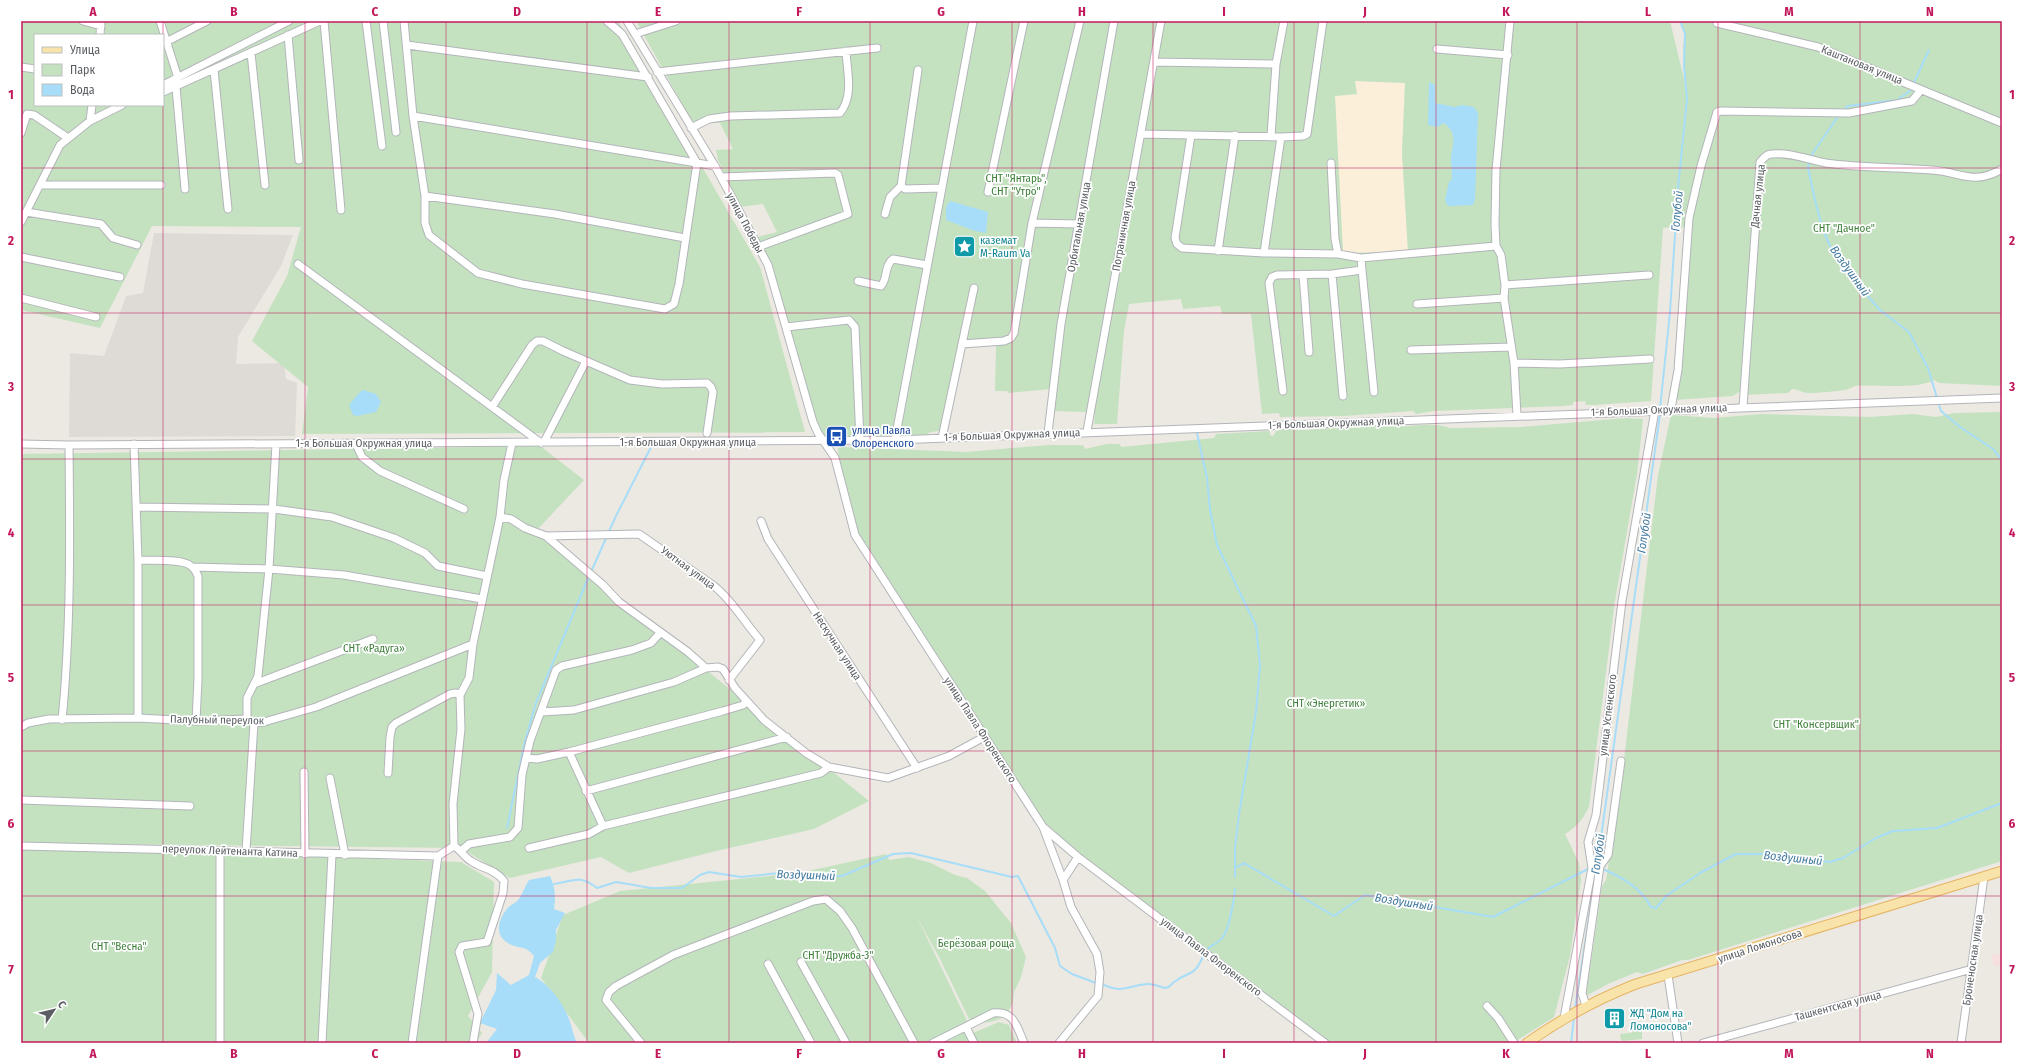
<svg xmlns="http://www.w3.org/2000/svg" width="2023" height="1064" viewBox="0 0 2023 1064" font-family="'Fira Sans Condensed',sans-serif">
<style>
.commercial{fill:#fbefd9}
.industrial{fill:#dedbd7}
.medical{fill:#f8dfdf}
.green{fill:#c4e2c0;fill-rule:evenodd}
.water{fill:#a7ddf8}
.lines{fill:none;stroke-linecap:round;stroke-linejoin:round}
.stream{stroke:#a7ddf8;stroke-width:2}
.minor-casing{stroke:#b3b5b9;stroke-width:9}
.major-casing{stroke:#e5b362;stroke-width:11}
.minor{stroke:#fff;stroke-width:7}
.major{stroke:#f8e4ab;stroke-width:9}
.grid{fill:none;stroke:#c2185b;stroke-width:1;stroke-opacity:0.55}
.labels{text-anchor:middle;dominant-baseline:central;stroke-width:3.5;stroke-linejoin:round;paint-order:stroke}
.street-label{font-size:11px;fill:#5a5e62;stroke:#fff}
.park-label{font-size:11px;fill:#3f803b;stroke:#fff}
.culture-label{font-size:11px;fill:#0d838f;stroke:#fff;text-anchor:start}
.transit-label{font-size:11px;fill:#164399;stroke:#fff;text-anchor:start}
.water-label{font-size:12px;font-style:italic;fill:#437a9f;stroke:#fff}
.neatline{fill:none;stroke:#c2185b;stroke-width:1.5}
.grid-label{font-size:13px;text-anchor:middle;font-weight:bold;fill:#c2185b}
</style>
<rect width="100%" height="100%" fill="#ece9e2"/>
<!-- commercial -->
<path class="commercial" d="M1355 81 1405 83 1402 153 1408 252 1343 253 1335 96 1357 94Z"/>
<!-- industrial -->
<path class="industrial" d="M154 233 293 235 281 266 238 337 236 364 284 363 286 379 297 383 295 436 69 437 70 353 104 356 126 296 143 293Z"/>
<!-- medical -->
<path class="medical" d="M2002 953V965L1994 966 1991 955Z"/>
<!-- green -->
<path class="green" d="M21 21H618L760 267 805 432 302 434 308 387 252 341 287 276 301 227 152 226 100 328 21 310ZM35 35H163V105H35Z
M636 21H1670L1685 83 1683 47 1685 34 1680 21H2002V386L1939 383 1934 380C1917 390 1875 384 1855 386 1852 387 1849 389 1846 390 1835 391 1821 393 1809 393 1802 393 1798 389 1792 389L1788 393 1743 395 1739 392 1733 396 1674 400 1684 227 1663 228 1651 401 1594 405H1586L1585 401 1573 402V405L1563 406 1434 411 1416 414 1413 411 1345 416 1280 417 1279 413 1262 414 1251 314H1222L1220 306 1183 309 1181 299 1129 304 1124 331 1117 424H1094L1095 414 1084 412 1051 411 1052 389 1008 393 1007 391H995L996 346 960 342 946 429 928 433 926 435 887 437 821 435 757 237 777 232 763 204 740 207 718 160 716 150 733 149 720 123H695L690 118ZM1355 81 1405 83 1402 153 1408 252 1343 253 1335 96 1357 94Z
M2002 412V861L1688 960H1682L1643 974 1637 972 1608 984 1586 996 1602 886 1606 880 1620 793 1658 475 1671 415 1715 418 1761 414 1870 417 1912 414 1936 417 1954 413Z
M1626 418 1643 419 1637 474 1615 601 1589 807C1583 819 1577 827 1565 834L1579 863 1581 880 1570 956 1554 1017 1513 1043H1324L1098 872 1042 823 861 549 839 462 838 448 842 447 966 452 1049 445H1080L1084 446 1085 449 1107 444H1120L1121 447 1214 438 1216 434 1270 431V435L1273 436 1278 429 1304 430 1383 425C1405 430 1429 420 1450 428L1521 427Z
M540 446 584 480 535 532 869 801 814 829 716 851 629 873 601 857 510 878 461 848 21 843V454Z
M21 846 461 862 494 882 492 972 468 1016 482 1033 476 1043H21Z
M886 854 889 860 909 857 931 863 955 875 967 878 985 891 1011 923 1026 957 1021 977 1014 992 1013 1003 1005 1017 991 1022 971 1023 940 959 917 917 973 1033 999 1022 1009 1025 1017 1043H589L541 978 563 915 620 891 799 873Z
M1639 1026 1642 1029V1039L1623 1041 1621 1040 1620 1034 1631 1033 1636 1027Z"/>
<!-- water -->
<path class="water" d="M1429 82 1435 85V103L1455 107 1462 105 1474 107 1478 113 1475 199 1473 205 1448 206 1445 200 1449 182 1452 179C1452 172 1451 164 1451 157 1453 141 1458 135 1444 123L1437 127 1428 125Z
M950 201 988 212 986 233 975 231 946 220V207Z
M363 390 376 394 381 402 376 412 357 416 353 415 349 405 359 393Z
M550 876C555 887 556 897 554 909L565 913 556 930V940L553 952 540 963 535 977C550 985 563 1003 569 1019 572 1026 573 1035 577 1043H486L497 1029 480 1023 496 990 497 973 511 985 529 975 534 956C525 944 519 950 508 943 494 935 498 920 507 909 510 905 516 903 519 899 523 893 525 886 529 880Z"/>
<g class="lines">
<!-- stream -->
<path class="stream" d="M1843 111 1848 106 1897 100 1910 91 1929 50
M1810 157 1839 115
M1809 161 1808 168 1815 200 1822 227 1830 246 1853 279 1880 310 1909 332 1928 368 1937 398
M1938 402 1941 411 1960 427 1993 449 2002 460
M1660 409 1670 312 1678 188 1687 99 1684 66 1685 34 1680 21
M1197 433 1207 478 1210 510 1217 545 1256 626 1260 665 1256 712 1239 814 1235 848V868
M591 572 615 518 651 447
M507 828 525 741 536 703 589 576
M1603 869C1623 878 1640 887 1651 907L1656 908 1666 896 1700 873 1736 854H1764L1830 862 1843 858 1876 838 1893 831 1937 828 2002 803
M1235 877V868L1244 863 1334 916 1365 895 1493 917 1590 868
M554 884C574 881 579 874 597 888L616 882 651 888H682L700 875 709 872 741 877 790 872 808 875 842 876 893 854 911 853 1012 877 1018 876 1055 948 1060 966 1072 974 1096 983
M1207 950C1211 945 1218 943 1222 938 1229 931 1234 900 1235 889
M1102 984C1123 994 1126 986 1147 984 1153 983 1159 987 1165 988 1170 988 1171 984 1174 982 1192 969 1194 978 1204 954
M1575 1009 1598 859 1660 414
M1571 1043 1574 1017"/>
<defs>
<path id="minor" d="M83 21 101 26
M160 21 178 78
M324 21 341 210
M366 21 382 146
M383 21 396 132
M404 21 413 116 425 196V223L429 235 478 273 522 284 665 309 674 304 679 284 697 163 622 34 607 21
M627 21 715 166 768 265 813 422 818 433 835 458 855 535 1043 827 1078 857 1325 1043
M1323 21 1307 134 1303 136 1281 137 1191 135 1175 238 1177 244 1182 248 1264 253 1338 254 1361 258 1496 246
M1510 21 1496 170 1495 224 1496 246 1501 255 1505 285 1504 298 1514 363 1517 415
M1717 23 1818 47 2002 123
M635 34 676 21
M100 35 101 21
M288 35 299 160
M166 42 207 21
M407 45 648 77
M1437 49 1508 55
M251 53 265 185
M1154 62 1276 64 1284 21
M21 67 35 69
M214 70 228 209
M657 72 877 48
M163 85 289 21
M176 87 185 189
M163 92 320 21
M413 116 715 166
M90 121 92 105
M691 128 709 119 730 116 840 113C854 96 847 72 846 51
M21 133 27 114 34 115 68 138
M1141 134 1191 135
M1271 136 1276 64
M1331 163 1335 239 1338 254
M721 177 835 173 838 175 848 214 758 247
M40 185H161
M901 186 905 189 942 188
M988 192 1024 21
M425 196 555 214 685 238
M26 212 101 224 113 238 137 245
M885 214 890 197 901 186 918 70
M21 222 60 145 90 121 122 105
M1032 223 1079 224
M1218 251 1235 135
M1264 253 1281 137
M21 257 120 277
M298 264 541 443
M1362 270 1374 392
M1332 274 1343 396
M1303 275 1309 352
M858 281 881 286C888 279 884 265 893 259L927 265
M1505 285 1649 275
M21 298 96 317
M1417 304 1504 298
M786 327 849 320 855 327 860 440
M962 344 974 288
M1411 350 1511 347
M1514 363 1560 364 1650 359
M1283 391 1269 283 1272 277 1277 275 1332 274 1362 270 1361 258
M492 407 532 345 537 341H543L563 351 630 380 662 384 707 383 711 387 713 392 707 433
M1743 407 1760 162C1764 158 1766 154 1772 154 1790 152 1809 160 1826 163 1861 168 1897 167 1932 170 1961 172 1973 186 2002 169
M1671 409 1678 370 1689 218 1701 166 1717 112 1721 111 1849 113 1912 101 1921 90
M1087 431 1161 21
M1048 433 1061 324 1114 21
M942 438 962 344 1004 341 1011 338 1014 333 1032 223 1080 21
M895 440 973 21
M544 442 586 361
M512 443 504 480 500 517 511 519 525 528 546 536 603 585 619 602 688 652 706 668 718 667 723 669 735 688 764 720 806 753 829 767 888 778 949 756 984 737
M21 444 69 445 895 440 2002 398
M134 444 138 560V718
M356 444 362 457 380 471 464 509
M136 507 274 509 332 517 394 538 425 553 438 566 487 576
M761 521 768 539 917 768
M546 536 639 534 714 586C733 601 744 622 760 640L729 680
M138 560C151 561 182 558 191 566 195 569 196 572 198 576V679L196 721
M193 567 269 569 344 575 482 599
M254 684 373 639
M542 712 574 710 674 682 706 668
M247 719V698L258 676 269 569 276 444
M62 720C71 629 70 537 69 445
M21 727 28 723 49 719 138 718 196 721 247 719 254 723 264 722 316 707 473 644
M569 752 723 711 743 705 746 702
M526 758 537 759 569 752 603 826
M304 772 305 854
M388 773 390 737 392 727 396 723 450 694 456 693 460 695
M330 778 345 855
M586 791 787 737
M21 800 190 806
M1043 827 1063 880 1071 907 1097 954 1100 972 1098 996 1059 1043
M21 846 438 856
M454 846 453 804 461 729 460 695 469 678 473 644 500 517
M529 848 589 834 603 826 821 773 829 767
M246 851 254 723
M461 851 469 844 510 837 518 828 522 775 530 741 556 670 562 666 632 650 651 643 660 633
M1063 880 1078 857
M801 962 846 1043
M768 964 811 1043
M1668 975 1678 1043
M1487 1006 1498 1018 1514 1043
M1586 1006 1582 993 1600 866 1608 855 1621 761
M1564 1018 1592 868 1588 842 1596 815 1622 601 1655 410
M966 1027 974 1043
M220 1043V851
M322 1043 332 855
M412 1043 438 856 454 846C461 850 464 857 471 861 483 869 495 869 504 881L503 893 487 942 462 946 459 952 478 1014 473 1043
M641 1043 606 1000 609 992 616 986 673 955 813 901 826 899 840 911 852 928 914 1043
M933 1043 993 1013C1014 1010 1017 1027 1024 1043
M1703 1043 1972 969
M1961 1043 1984 877"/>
<path id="major" d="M1527 1043C1561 1019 1597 999 1636 984L2002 871"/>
</defs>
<!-- minor casing -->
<use href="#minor" class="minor-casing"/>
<!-- major casing -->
<use href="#major" class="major-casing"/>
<!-- minor -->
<use href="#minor" class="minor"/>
<!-- major -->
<use href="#major" class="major"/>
</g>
<!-- grid -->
<path class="grid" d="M163 21V1043M305 21V1043M446 21V1043M587 21V1043M729 21V1043M870 21V1043M1012 21V1043M1153 21V1043M1294 21V1043M1436 21V1043M1577 21V1043M1718 21V1043M1860 21V1043M21 168H2002M21 313H2002M21 459H2002M21 605H2002M21 751H2002M21 896H2002"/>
<!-- icons -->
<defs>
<symbol id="sight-square" viewBox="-11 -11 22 22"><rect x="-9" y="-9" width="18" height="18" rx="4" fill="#0f9aa8" stroke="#fff"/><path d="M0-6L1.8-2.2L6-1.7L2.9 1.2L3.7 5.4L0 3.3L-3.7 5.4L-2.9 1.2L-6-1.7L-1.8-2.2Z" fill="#fff"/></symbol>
<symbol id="bus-square" viewBox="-11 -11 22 22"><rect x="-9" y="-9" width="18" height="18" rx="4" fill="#1a4fb4" stroke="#fff"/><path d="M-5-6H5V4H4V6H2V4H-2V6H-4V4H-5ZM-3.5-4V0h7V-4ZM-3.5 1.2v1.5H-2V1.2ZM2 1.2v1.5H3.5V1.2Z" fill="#fff"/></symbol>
<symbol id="building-square" viewBox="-11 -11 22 22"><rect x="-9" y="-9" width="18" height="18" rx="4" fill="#0f9aa8" stroke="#fff"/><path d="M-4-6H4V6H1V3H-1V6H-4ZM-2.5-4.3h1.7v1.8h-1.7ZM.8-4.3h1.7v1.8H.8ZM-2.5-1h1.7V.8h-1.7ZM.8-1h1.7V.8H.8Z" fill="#fff"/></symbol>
</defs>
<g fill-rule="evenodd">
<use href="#sight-square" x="952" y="234" width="25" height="25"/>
<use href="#bus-square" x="824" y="424" width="25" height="25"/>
<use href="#building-square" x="1602" y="1006" width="25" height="25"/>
</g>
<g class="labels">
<!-- street labels -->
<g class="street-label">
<text transform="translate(1862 65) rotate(22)">Каштановая улица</text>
<text transform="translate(1758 196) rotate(-84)">Дачная улица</text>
<text transform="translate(745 223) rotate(62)">улица Победы</text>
<text transform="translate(1124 226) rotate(-80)">Пограничная улица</text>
<text transform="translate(1079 227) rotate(-80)">Орбитальная улица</text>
<text transform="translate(1659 410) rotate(-2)">1-я Большая Окружная улица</text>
<text transform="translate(1336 423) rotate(-2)">1-я Большая Окружная улица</text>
<text transform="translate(1012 435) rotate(-2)">1-я Большая Окружная улица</text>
<text x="688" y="442">1-я Большая Окружная улица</text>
<text x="364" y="443">1-я Большая Окружная улица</text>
<text transform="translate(688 568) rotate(36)">Уютная улица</text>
<text transform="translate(837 646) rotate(57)">Нескучная улица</text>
<text transform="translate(1608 715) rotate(-83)">улица Успенского</text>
<text transform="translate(217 720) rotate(1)">Палубный переулок</text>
<text transform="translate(980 730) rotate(57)">улица Павла Флоренского</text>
<text transform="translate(230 851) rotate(2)">переулок Лейтенанта Катина</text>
<text transform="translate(1760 946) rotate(-18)">улица Ломоносова</text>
<text transform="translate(1211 957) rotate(37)">улица Павла Флоренского</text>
<text transform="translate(1973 960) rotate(-82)">Броненосная улица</text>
<text transform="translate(1838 1006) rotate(-15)">Ташкентская улица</text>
</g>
<!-- park labels -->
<g class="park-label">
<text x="1016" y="178">СНТ "Янтарь",<tspan x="1016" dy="13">СНТ "Утро"</tspan></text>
<text x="1844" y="228">СНТ "Дачное"</text>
<text x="374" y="648">СНТ «Радуга»</text>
<text x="1326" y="703">СНТ «Энергетик»</text>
<text x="1816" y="724">СНТ "Консервщик"</text>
<text x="976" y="943">Берёзовая роща</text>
<text x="119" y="946">СНТ "Весна"</text>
<text x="838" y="955">СНТ "Дружба-3"</text>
</g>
<!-- culture labels -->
<g class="culture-label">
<text x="980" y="240">каземат<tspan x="980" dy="13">M-Raum Va</tspan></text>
<text x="1630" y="1013">ЖД "Дом на<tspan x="1630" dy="13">Ломоносова"</tspan></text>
</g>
<!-- transit labels -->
<g class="transit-label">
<text x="852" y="430">улица Павла<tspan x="852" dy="13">Флоренского</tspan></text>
</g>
<!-- water labels -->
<g class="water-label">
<text transform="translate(1677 211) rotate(-85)">Голубой</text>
<text transform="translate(1850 271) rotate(54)">Воздушный</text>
<text transform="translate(1644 533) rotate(-82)">Голубой</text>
<text transform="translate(1598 854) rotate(-82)">Голубой</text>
<text transform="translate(1793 858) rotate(6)">Воздушный</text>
<text transform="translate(806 875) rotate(2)">Воздушный</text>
<text transform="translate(1404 902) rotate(9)">Воздушный</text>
</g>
</g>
<!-- border -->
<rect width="2023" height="1064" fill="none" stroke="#ffffff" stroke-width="44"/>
<!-- legend -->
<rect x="34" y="34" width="130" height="72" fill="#ffffff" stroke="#bdbfc0"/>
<rect x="42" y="47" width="20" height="6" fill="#f8e4ab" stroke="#bdbfc0"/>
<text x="70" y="54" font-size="12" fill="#5a5e62">Улица</text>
<rect x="42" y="64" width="20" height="12" fill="#c4e2c0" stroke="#bdbfc0"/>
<text x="70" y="74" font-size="12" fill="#5a5e62">Парк</text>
<rect x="42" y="84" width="20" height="12" fill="#a7ddf8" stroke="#bdbfc0"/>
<text x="70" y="94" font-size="12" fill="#5a5e62">Вода</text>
<!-- north arrow -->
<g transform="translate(54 1010) rotate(55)" stroke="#ffffff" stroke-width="3" paint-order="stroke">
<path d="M0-3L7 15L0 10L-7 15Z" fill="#5a5e62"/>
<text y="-6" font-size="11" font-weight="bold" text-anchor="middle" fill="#5a5e62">С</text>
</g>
<rect x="22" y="22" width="1979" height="1020" class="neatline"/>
<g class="grid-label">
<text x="93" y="16">A</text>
<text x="234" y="16">B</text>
<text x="375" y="16">C</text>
<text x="517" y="16">D</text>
<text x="658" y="16">E</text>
<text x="799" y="16">F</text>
<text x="941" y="16">G</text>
<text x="1082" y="16">H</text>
<text x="1224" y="16">I</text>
<text x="1365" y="16">J</text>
<text x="1506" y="16">K</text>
<text x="1648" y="16">L</text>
<text x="1789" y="16">M</text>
<text x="1930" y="16">N</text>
<text x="11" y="99">1</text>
<text x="2012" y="99">1</text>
<text x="11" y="245">2</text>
<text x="2012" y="245">2</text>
<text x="11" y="391">3</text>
<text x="2012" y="391">3</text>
<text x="11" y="537">4</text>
<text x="2012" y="537">4</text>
<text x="11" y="682">5</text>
<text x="2012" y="682">5</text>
<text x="11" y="828">6</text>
<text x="2012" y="828">6</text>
<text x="11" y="974">7</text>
<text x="2012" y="974">7</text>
<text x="93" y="1058">A</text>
<text x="234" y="1058">B</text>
<text x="375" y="1058">C</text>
<text x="517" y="1058">D</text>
<text x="658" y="1058">E</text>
<text x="799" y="1058">F</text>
<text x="941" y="1058">G</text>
<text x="1082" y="1058">H</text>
<text x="1224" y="1058">I</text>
<text x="1365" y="1058">J</text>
<text x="1506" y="1058">K</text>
<text x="1648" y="1058">L</text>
<text x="1789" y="1058">M</text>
<text x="1930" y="1058">N</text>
</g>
</svg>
